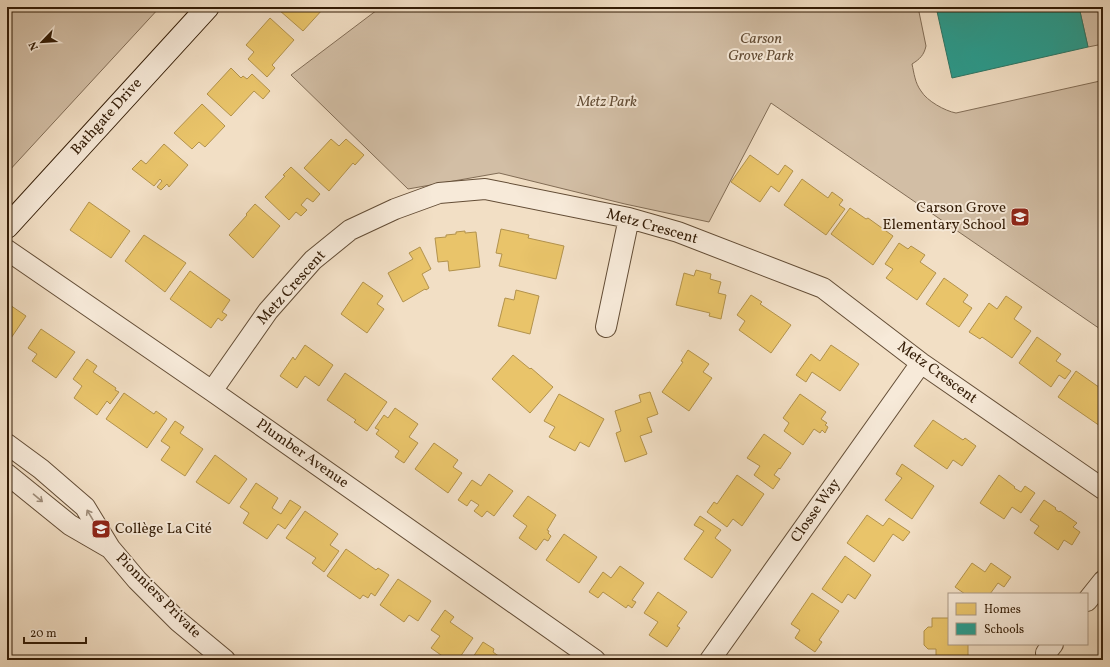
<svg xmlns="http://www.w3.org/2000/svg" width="1110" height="667" viewBox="0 0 1110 667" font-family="Vollkorn,serif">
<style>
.green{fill:#d2bea5;stroke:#826d56}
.homes{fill:#e9c46a;stroke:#b2924c}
.schools{fill:#2a9d8f;stroke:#2d7666}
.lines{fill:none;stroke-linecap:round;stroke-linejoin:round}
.street-casing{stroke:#634d36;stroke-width:22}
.secondary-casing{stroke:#331c06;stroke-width:24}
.street{stroke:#f7ead9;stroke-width:20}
.secondary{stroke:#f7ead9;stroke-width:22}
.oneway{stroke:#9f8d7a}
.labels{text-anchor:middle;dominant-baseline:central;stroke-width:4;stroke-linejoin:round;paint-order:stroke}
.park-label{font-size:15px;font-style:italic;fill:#634d36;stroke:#f7ead9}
.street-label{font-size:15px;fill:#331c06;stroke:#f7ead9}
.poi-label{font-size:15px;fill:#331c06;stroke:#f7ead9;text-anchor:end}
</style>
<rect width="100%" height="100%" fill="#f2dfc5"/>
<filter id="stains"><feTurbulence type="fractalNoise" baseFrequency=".005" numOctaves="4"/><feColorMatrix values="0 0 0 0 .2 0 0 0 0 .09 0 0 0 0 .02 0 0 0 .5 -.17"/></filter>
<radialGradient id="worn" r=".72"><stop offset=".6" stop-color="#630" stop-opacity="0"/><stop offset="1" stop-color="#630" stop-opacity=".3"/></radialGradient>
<!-- green -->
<path class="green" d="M7 7H160L7 173Z
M381 7H918L926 46C924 55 920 59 912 64 914 73 915 83 921 91 927 101 945 111 956 113L1100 81 1103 83V331L771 103 709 222 625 204 499 173 408 189 291 75Z
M1079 7H1103V44L1088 47Z"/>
<!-- homes -->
<path class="homes" d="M282 7H321L323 9 303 31 279 10Z
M270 18 294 40 272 65 275 68 267 77 248 59 254 52 246 45Z
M231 68 241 78 243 76 247 79 252 74 270 91 263 99 254 91 231 116 207 94Z
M202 104 225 126 205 147 199 142 192 149 174 133Z
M331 139 339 146 346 139 364 155 355 165 353 163 329 191 304 168Z
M164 144 188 165 169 187 167 184 161 190 157 187 162 181 160 179 154 186 132 169 141 160 146 164Z
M750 155 778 175 785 165 793 171 779 192 771 186 760 202 731 182Z
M291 167 320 194 313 202 307 198 301 205 307 210 301 216 296 212 289 220 265 197 285 176 283 175Z
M802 179 828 198 832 192 843 200 839 205 845 209 826 235 784 205Z
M89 202 130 231 111 258 70 230Z
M255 204 280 226 253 258 229 235 247 215 246 214Z
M850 208 866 219 868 218 893 236 873 265 831 234Z
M501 229 529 235 528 238 564 246 556 279 499 266 502 254 496 253Z
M465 231V233L476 232 480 267 449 271 448 261 438 262 435 238 446 237V235L456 234V232Z
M144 235 186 263 165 292 125 261Z
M899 243 908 249 911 246 925 255 920 262 936 273 917 300 886 278 893 269 885 264Z
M420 247 431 269 422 274 429 288 426 290 425 289 403 302 388 273 413 259 409 253Z
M696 270 711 274 710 279 721 282 718 293 726 295 721 319 709 316 710 313 676 305 684 273 694 276Z
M190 271 230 300 222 312 227 315 222 321 218 318 211 328 170 299Z
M944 278 968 295 963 302 972 308 959 327 926 304Z
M363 282 383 296 377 304 384 309 367 333 341 314Z
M516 290 539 296 530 334 498 326 505 298 514 300Z
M751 295 762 302 760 304 791 325 771 353 739 330 745 321 737 315Z
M1006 296 1022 307 1014 319 1031 331 1012 358 982 337 980 339 969 332 989 303 997 309Z
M7 303 26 316 7 344Z
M41 329 75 352 56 378 32 361 37 354 28 348Z
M1037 337 1061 354 1056 361 1071 371 1065 379 1059 375 1051 387 1019 363Z
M305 345 333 365 319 386 305 376 297 388 280 376 293 357 295 360Z
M831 345 859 364 840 391 812 372 806 382 796 375 811 354 820 361Z
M688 350 709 364 703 372 712 378 689 411 662 392 683 362 681 361Z
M513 355 530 369 531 368 553 387 530 413 492 379Z
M87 359 97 366 93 372 116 388 115 390 119 392 110 404 107 401 97 415 74 398 82 386 73 379Z
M1076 371 1103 390V422L1100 426 1058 397Z
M345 373 387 402 367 431 354 422 356 420 327 400Z
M650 392 658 414 647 418 652 432 640 436 647 454 625 462 616 433 621 431 615 411 641 402 639 395Z
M124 393 154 414 156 411 167 419 147 448 106 419Z
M559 394 604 419 589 447 580 442 575 451 549 437 555 427 544 421Z
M800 394 826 412 821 419 827 423 825 425 828 427 825 433 822 430 820 433 814 429 803 445 784 431 789 423 783 418Z
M395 408 418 424 409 437 418 443 404 463 395 457 399 451 376 434 379 430 375 428 384 415 388 418Z
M933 420 963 440 965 438 976 446 962 466 953 460 947 469 914 446Z
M175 421 184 427 180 433 203 449 185 476 161 460 170 447 161 441Z
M764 434 791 453 780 469 779 468 774 475 780 479 773 489 754 475 760 466 747 458Z
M434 443 458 460 453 467 462 473 448 493 415 469Z
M215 455 247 479 229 504 196 482Z
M902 464 934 486 912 519 885 500 902 478 896 474Z
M489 474 513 491 494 516 487 511 482 517 474 511 479 505 471 500 467 506 458 500 472 480 481 486Z
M737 475 764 494 742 526 733 519 727 527 707 512 714 502 717 504Z
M999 475 1015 487 1014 488 1021 492 1025 486 1035 493 1021 513 1012 507 1004 519 980 503Z
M256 483 278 498 272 508 281 514 290 500 301 507 285 529 278 524 267 539 243 523 249 513 240 507Z
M528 496 556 515 547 530 549 531 548 533 551 536 548 541 544 539 536 550 519 538 527 526 513 516Z
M1044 500 1056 508 1055 509 1059 512 1060 511 1077 523 1073 527 1080 532 1072 545 1064 540 1058 550 1034 533 1039 526 1030 520Z
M305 511 338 534 330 545 339 551 324 572 312 563 316 558 286 538Z
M867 515 883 526 889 518 910 532 903 541 893 534 874 562 847 543Z
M700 516 721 530 715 538 731 550 712 578 684 559 704 531 694 525Z
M564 534 597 557 579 583 546 560Z
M346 549 376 570 378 568 389 575 375 596 371 593 368 598 363 595 360 599 327 576Z
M845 556 871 575 855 599 848 594 842 603 822 589Z
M972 563 985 572 991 563 1011 577 1004 587 998 583 990 594H965L955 587Z
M620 566 644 583 632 600 636 602 632 608 628 605 626 608 603 592 598 598 589 592 603 572 611 578Z
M398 579 431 601 418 621 409 615 404 622 380 605Z
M658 592 687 612 677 626 680 628 667 647 649 635 658 622 644 613Z
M812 593 839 611 819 640 822 642 815 652 795 638 800 630 791 624Z
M445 610 454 617 450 622 473 638 458 660H448L431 648 440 636 431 630Z
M932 618H949V644H968V660H936V649H928L924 645V631L928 627H932Z
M483 642 494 649 493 652 504 660H471Z"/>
<!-- schools -->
<path class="schools" d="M936 7H1079L1088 47 952 78Z"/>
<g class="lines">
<defs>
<path id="street" d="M7 250 212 391 595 660
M606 327 629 218
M212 391 268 311 313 260 350 230 395 209 439 193 485 189 629 218 678 232 823 288 921 363 1103 489
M7 444 41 469 85 507 110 548 137 580 178 621 225 660
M7 474 70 525 108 547
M1087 601 1103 581
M1046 653 1053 644
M710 660 921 363"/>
<path id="secondary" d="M7 227 208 7"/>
</defs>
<!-- street casing -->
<use href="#street" class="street-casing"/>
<!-- secondary casing -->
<use href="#secondary" class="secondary-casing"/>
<!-- street -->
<use href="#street" class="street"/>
<!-- secondary -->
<use href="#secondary" class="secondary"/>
</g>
<!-- one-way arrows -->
<defs><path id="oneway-shaft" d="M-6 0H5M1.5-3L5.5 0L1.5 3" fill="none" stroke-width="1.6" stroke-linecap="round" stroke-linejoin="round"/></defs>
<g class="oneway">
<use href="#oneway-shaft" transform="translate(38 498) rotate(40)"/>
<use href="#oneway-shaft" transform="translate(90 515) rotate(-121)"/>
</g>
<!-- icons -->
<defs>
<symbol id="school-square" viewBox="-11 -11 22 22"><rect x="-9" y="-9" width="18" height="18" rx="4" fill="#8f2418" stroke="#f7ead9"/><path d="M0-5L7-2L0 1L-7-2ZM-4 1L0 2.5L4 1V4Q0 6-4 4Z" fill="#fff"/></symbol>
<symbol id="university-square" viewBox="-11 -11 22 22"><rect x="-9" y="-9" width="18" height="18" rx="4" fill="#8f2418" stroke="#f7ead9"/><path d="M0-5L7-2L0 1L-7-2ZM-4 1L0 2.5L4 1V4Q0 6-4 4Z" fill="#fff"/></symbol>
</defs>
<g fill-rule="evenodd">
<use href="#school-square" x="1009" y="206" width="22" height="22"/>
<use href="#university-square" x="90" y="518" width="22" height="22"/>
</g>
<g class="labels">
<!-- park labels -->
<g class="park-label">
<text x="761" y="39">Carson<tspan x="761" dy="17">Grove Park</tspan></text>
<text x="607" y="102">Metz Park</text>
</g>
<!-- street labels -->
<g class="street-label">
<text transform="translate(107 117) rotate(-48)">Bathgate Drive</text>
<text transform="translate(652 227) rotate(16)">Metz Crescent</text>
<text transform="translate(292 288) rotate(-48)">Metz Crescent</text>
<text transform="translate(937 373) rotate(36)">Metz Crescent</text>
<text transform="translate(302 454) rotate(35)">Plumber Avenue</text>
<text transform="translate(816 511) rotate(-55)">Closse Way</text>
<text transform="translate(158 596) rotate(45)">Pionniers Private</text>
</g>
<!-- poi labels -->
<g class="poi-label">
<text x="1006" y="208">Carson Grove<tspan x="1006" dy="17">Elementary School</tspan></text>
<text x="115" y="529" text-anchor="start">Collège La Cité</text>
</g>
</g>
<!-- margin -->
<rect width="1110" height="667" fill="none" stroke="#f2dfc5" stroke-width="24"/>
<rect x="8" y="8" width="1094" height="651" fill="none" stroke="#331c06" stroke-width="2"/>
<rect x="12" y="12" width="1086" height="643" fill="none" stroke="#331c06"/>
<!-- legend -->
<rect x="948" y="593" width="140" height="52" fill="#f7ead9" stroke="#a99885"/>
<rect x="956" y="603" width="20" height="12" fill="#e9c46a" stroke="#a99885"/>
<text x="984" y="613" font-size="12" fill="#331c06">Homes</text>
<rect x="956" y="623" width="20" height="12" fill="#2a9d8f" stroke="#a99885"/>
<text x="984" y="633" font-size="12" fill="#331c06">Schools</text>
<!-- north arrow -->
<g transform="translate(42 42) rotate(245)" stroke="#f7ead9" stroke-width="3" paint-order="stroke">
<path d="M0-3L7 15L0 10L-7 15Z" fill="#331c06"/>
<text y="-6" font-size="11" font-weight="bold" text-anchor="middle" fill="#331c06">N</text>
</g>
<!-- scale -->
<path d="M24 637v6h62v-6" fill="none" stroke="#331c06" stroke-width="2"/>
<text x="30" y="637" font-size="12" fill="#331c06" stroke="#f7ead9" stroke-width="3" paint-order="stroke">20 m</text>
<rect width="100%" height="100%" filter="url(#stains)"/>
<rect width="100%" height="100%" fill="url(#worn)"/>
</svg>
